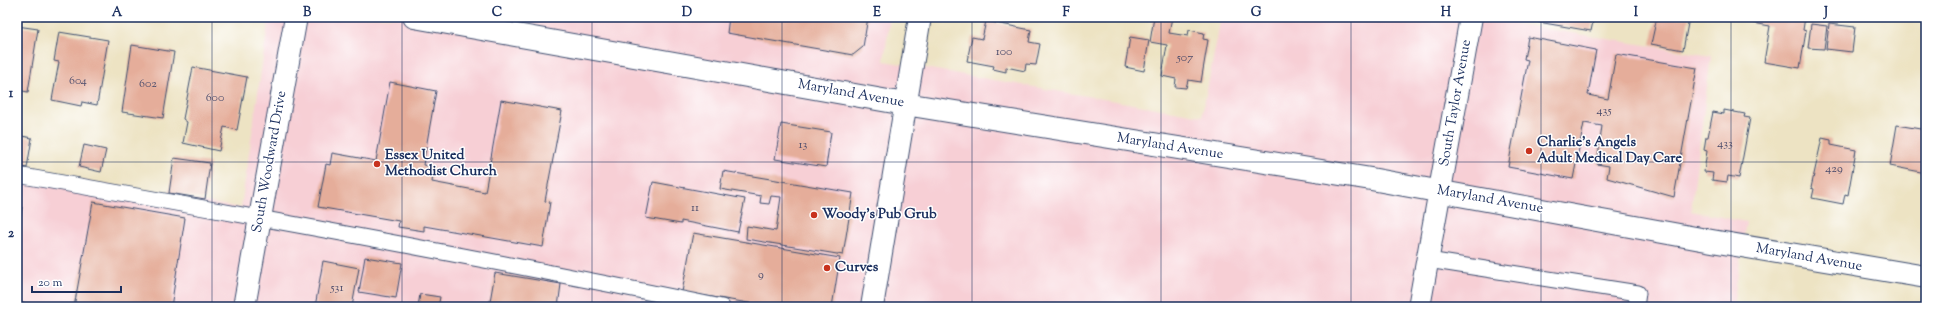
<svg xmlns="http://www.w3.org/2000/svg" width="1943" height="324" viewBox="0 0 1943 324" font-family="'Sorts Mill Goudy',serif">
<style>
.built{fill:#f7cfd5}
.building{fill:#e5ad9a}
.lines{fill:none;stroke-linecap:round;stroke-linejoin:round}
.lane-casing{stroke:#3a4a6d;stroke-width:17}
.street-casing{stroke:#3a4a6d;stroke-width:24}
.lane{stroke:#fff;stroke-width:15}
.street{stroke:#fff;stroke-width:22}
.grid{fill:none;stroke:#1b2f5e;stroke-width:1;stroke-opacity:0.55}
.poi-dot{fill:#c8321e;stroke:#fff;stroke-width:1.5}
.labels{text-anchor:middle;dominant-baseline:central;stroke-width:3;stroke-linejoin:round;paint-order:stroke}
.number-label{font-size:12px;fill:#4e4e6d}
.street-label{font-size:14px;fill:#1b2f5e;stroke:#fff}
.poi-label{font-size:14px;font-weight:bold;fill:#1b2f5e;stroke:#fff;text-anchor:start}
.neatline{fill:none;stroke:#1b2f5e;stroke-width:1.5}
.grid-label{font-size:13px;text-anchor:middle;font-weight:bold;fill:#1b2f5e}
</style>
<rect width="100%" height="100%" fill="#fff"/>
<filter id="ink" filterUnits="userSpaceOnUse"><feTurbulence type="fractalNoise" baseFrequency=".025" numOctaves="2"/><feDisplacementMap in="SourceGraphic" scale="8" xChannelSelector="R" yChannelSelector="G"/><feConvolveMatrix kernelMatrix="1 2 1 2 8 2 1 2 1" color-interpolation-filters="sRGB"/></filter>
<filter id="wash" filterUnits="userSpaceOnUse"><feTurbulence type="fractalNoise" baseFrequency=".012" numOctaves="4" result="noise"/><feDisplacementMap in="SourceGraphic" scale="16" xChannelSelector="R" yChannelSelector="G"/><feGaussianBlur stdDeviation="0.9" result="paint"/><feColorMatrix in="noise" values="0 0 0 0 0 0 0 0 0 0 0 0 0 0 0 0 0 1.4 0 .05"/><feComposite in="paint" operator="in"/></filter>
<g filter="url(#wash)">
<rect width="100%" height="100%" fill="#ede3c3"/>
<!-- built -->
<path class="built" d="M269 17H650L690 23 691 17H890L884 61 1202 116 1221 17H1476L1711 56 1691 211 1746 222 1733 307H17V170L241 208Z"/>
<g id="blocks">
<!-- building -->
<path class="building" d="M729 17H868L863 47 853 55 727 33Z
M1154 17H1172L1169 33 1188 36 1189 30 1204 33 1203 39 1208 40 1201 82 1188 80 1186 88 1175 87 1176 79 1162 76 1167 45 1150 42Z
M1539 17H1594L1591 31 1538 22Z
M1657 17 1689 18 1683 50 1651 44Z
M1754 17H1805L1803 30 1806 31 1800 68 1764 62 1770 26 1753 23Z
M986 21 1031 30 1029 42 1040 44 1036 65 1026 64 1025 71 1006 67V72L993 69 994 66 967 61 972 37 982 39Z
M1811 24 1827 26 1824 49 1808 48Z
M1829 24 1855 27 1852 52 1826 49Z
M17 26 38 29 28 92 17 90Z
M59 32 108 40 97 105 82 102 81 106 52 100 59 62 54 61Z
M1130 37 1149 40 1144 71 1125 67Z
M1528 37 1596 50 1588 95 1608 99 1616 54 1697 68 1674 197 1607 178 1609 166 1597 164 1602 126 1584 123 1573 179 1508 167 1528 60 1524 59Z
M132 45 174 52 163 118 122 112Z
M193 67 247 77 237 130 224 127 219 151 183 143 187 122 183 119Z
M390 82 436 91 423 165 434 167 432 182 485 192 501 100 562 111 545 201 550 202 543 247 424 226V231L398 227 399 221 318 207 326 164 330 165 332 153 376 161Z
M1724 110 1745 114 1744 117 1750 118 1739 178 1728 176 1727 182 1712 180 1713 173 1704 172 1707 151 1704 150 1706 137H1708L1713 112 1724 114Z
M781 124 831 132 826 167 775 159Z
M1897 125 1926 130V173L1890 166Z
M17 135 32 138 27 168 17 166Z
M1822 138 1831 140V145L1856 150 1848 195 1845 194 1843 204 1812 198 1814 189 1811 188Z
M84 145 106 150 101 172 79 167Z
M174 158 210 163 205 199 169 193Z
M723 171 853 193 843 255 746 239 747 226 776 231 781 197 771 196 769 204 760 203 761 196 720 189Z
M653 182 745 199 738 232 681 221V224L646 218Z
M93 202 185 218 171 307H74Z
M17 206 22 207 18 231H17Z
M693 233 840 258 832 307H773L682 292Z
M365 257 402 263 396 298 359 292Z
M323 261 359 268 352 307H315Z
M495 273 561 284 558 307H489Z
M420 294 440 297 438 307H418Z
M22 303 43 306V307H21Z"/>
</g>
</g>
<g filter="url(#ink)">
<use href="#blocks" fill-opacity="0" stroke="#3a4a6d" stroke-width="1"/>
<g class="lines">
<defs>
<path id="lane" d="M17 175C253 216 487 259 722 307
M1428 260 1638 293 1636 307"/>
<path id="street" d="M414 17 905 104 1371 179 1712 241 1926 277
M244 307 296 17
M872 307 920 17
M1419 307 1471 17"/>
</defs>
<!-- lane casing -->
<use href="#lane" class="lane-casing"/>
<!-- street casing -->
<use href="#street" class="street-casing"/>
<!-- lane -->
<use href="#lane" class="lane"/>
<!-- street -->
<use href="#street" class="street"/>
</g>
</g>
<!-- grid -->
<path class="grid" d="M212 17V307M402 17V307M592 17V307M782 17V307M972 17V307M1161 17V307M1351 17V307M1541 17V307M1731 17V307M17 162H1926"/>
<!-- markers -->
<g class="poi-dot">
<circle cx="1529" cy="151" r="4"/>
<circle cx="377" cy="164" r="4"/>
<circle cx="814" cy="215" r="4"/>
<circle cx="827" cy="268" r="4"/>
</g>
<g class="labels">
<!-- number labels -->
<g class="number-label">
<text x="1004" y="52">100</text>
<text x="1185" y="58">507</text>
<text x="78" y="81">604</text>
<text x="148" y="84">602</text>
<text x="215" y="98">600</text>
<text x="1604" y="111">435</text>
<text x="1725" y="144">433</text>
<text x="803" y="145">13</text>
<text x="1834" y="169">429</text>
<text x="695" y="208">11</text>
<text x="761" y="275">9</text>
<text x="337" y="288">531</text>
</g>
<!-- street labels -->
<g class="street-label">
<text transform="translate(851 94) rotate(10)">Maryland Avenue</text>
<text transform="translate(1456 103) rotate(-80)">South Taylor Avenue</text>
<text transform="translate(1170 147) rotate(9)">Maryland Avenue</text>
<text transform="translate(270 162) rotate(-80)">South Woodward Drive</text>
<text transform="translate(1490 200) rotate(10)">Maryland Avenue</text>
<text transform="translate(1809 258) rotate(10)">Maryland Avenue</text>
</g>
<!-- poi labels -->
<g class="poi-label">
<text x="1537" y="143">Charlie’s Angels<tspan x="1537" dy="16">Adult Medical Day Care</tspan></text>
<text x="385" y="156">Essex United<tspan x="385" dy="16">Methodist Church</tspan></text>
<text x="822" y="215">Woody's Pub Grub</text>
<text x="835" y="268">Curves</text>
</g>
</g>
<!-- margin -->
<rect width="1943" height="324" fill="none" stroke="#fff" stroke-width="44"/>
<!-- scale -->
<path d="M32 286v6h89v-6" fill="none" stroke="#1b2f5e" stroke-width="2"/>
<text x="38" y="286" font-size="12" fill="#1b2f5e" stroke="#ffffff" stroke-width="3" paint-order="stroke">20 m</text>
<rect x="22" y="22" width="1899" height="280" class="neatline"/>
<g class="grid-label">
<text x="117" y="16">A</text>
<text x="307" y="16">B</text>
<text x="497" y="16">C</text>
<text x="687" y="16">D</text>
<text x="877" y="16">E</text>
<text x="1066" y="16">F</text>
<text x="1256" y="16">G</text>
<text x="1446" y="16">H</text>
<text x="1636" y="16">I</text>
<text x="1826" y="16">J</text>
<text x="11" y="97">1</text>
<text x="11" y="237">2</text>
</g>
</svg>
